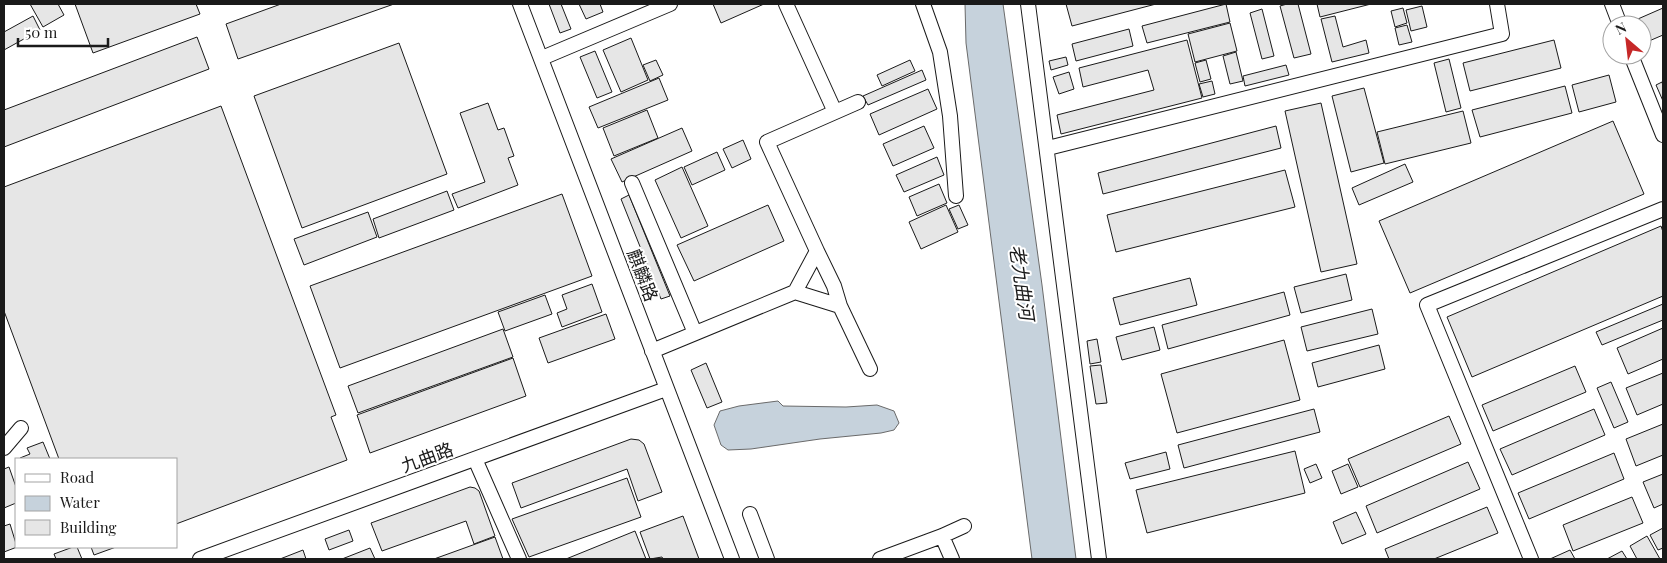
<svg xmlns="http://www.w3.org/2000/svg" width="1667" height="563" viewBox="0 0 1667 563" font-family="'Playfair Display','Noto Sans SC',serif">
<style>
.water{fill:#c6d2dc;stroke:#6a6a6a}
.building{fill:#e6e6e6;stroke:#1a1a1a}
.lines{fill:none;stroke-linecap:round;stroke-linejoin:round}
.minor-casing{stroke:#1a1a1a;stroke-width:16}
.minor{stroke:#fff;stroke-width:14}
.labels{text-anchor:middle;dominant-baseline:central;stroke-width:4;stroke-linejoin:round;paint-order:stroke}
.street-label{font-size:18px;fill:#1a1a1a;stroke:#fff}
.water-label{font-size:19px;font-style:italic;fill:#1a1a1a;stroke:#fff}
</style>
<rect width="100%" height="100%" fill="#fff"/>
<!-- water -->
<path class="water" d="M965 4H1003L1042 285 1076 559H1032L966 43Z
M778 401 783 406 846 407 877 405 894 411 899 423 894 430 881 433 820 439 751 449 728 450 721 445 714 425 720 411 739 406Z"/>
<!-- building -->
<path class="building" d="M30 4H58L64 15 43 27Z
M75 4H196L200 14 93 53Z
M281 4H394L238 59 226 24Z
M549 4H561L571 29 560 33Z
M579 4H600L603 12 586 19Z
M713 4H764L721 23Z
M1066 4H1156L1072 26Z
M1226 4 1230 22 1147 43 1142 26Z
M1287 4H1298L1311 54 1294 58 1280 6Z
M1317 4H1371L1320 17Z
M1422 6 1427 27 1411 31 1406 10Z
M1403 8 1407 23 1395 27 1391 11Z
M1663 8V35L1642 44V25H1632L1631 22Z
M1262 9 1274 56 1262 59 1250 13Z
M33 16 40 30 4 50V32Z
M1335 16 1343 47 1366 40 1369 53 1332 62 1321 19Z
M1230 23 1237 51 1195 62 1188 34Z
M1407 25 1412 42 1399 45 1395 28Z
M1129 29 1133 46 1076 61 1072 44Z
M197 37 209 69 4 147V110Z
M631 38 648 80 621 92 603 50Z
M1187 40 1202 98 1061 134 1057 115 1154 90 1148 70 1083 87 1079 68Z
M1554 40 1561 68 1470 91 1463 63Z
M399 43 447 174 302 228 254 96Z
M595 51 612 92 597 98 580 57Z
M1236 52 1243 81 1230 84 1223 56Z
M1066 57 1068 65 1051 70 1049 61Z
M1449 59 1461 108 1446 112 1434 63Z
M656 60 663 75 650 81 643 65Z
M910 60 915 71 882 86 877 75Z
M1206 60 1211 79 1200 82 1195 63Z
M1286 65 1289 75 1245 86 1243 76Z
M922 70 926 80 868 105 863 96Z
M1069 72 1074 89 1059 94 1053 77Z
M1609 75 1616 102 1579 112 1572 85Z
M659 78 668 100 598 128 589 107Z
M1212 81 1215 94 1203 97 1199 84Z
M1662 82 1663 86V101L1656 85Z
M1565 86 1572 113 1480 137 1472 110Z
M1364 88 1384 163 1351 172 1332 96Z
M928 89 937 109 879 135 870 114Z
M488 103 498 130 504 128 514 156 508 158 518 185 458 208 452 194 485 182 460 113Z
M1321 103 1357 264 1321 272 1285 111Z
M221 106 336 415 331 417 347 460 176 524V459H59L4 311V187Z
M647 110 658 138 614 156 603 128Z
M1463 111 1471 143 1385 164 1377 132Z
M1613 121 1644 194 1410 293 1379 221Z
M924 126 934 148 893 166 883 144Z
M1276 126 1281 148 1103 194 1098 173Z
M682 128 692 151 622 182 611 159Z
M743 140 751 159 732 168 723 149Z
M717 152 725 170 692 185 684 167Z
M937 157 944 175 904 192 896 175Z
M1405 164 1413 182 1359 205 1352 188Z
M682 167 708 226 681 238 655 180Z
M1285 170 1295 207 1116 252 1107 215Z
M939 184 947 203 917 216 909 197Z
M447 191 454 210 379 238 373 219Z
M562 194 592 276 340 368 310 286Z
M629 195 670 296 661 299 621 199Z
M768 205 784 241 694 281 677 245Z
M946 205 958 232 921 249 909 222Z
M959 205 968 225 958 229 949 209Z
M368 212 377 237 304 265 294 239Z
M1661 226 1663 232V296L1472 377 1447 317Z
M1346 274 1352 300 1301 313 1294 287Z
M1190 278 1197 305 1120 325 1113 298Z
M592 284 602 312 562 327 557 313 567 309 562 295Z
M1284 292 1290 315 1168 349 1162 325Z
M545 295 552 314 505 331 498 312Z
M1663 304V320L1602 345 1596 332Z
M1372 309 1378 334 1307 351 1301 327Z
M606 314 615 339 548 363 539 338Z
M1154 327 1160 350 1122 360 1116 337Z
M1663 328V359L1628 374 1617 348Z
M503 329 513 357 358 413 348 386Z
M1097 339 1101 362 1090 364 1087 341Z
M1284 340 1300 400 1177 433 1161 374Z
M1379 345 1385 369 1318 387 1312 363Z
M513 358 526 396 370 453 357 415Z
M706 363 722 402 707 408 691 370Z
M1101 365 1107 403 1096 404 1090 366Z
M1575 366 1586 392 1493 431 1482 405Z
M1663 373V404L1637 415 1626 388Z
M1611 382 1628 422 1614 428 1597 388Z
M1314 409 1320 432 1184 468 1178 445Z
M1594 409 1605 435 1512 475 1500 449Z
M1449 416 1461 444 1360 487 1348 459Z
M1663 424V455L1636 466 1626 439Z
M631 439 639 440 644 444 662 492 638 501 627 469 521 508 512 483Z
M43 442 50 459H21L20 458 30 454 27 448Z
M1295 451 1305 493 1147 533 1136 490Z
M1166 452 1170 469 1130 479 1125 463Z
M1614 453 1624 479 1529 519 1518 493Z
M1468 462 1480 489 1377 533 1366 506Z
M1316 464 1322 478 1310 483 1304 469Z
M1348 464 1358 487 1341 494 1332 471Z
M9 467 16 487V503L4 508V469Z
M1663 474V504L1654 508 1643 482Z
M627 478 641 517 529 557 512 519Z
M470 487 475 488 479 491 495 536 474 544 466 521 382 551 371 523Z
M1632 497 1643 523 1573 551 1563 525Z
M1487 507 1498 533 1434 559H1389L1385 549Z
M1356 512 1366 534 1342 544 1333 522Z
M683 516 699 559H663L662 557 650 559 640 532Z
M10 524 17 547 4 552V526Z
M1663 528V548L1658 550 1650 535Z
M349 530 353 541 329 550 325 539Z
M635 531 646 559H566Z
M1647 536 1660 559H1637L1630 546Z
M495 537 503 559H434Z
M73 547H77L82 559H56L54 554Z
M91 547H116L94 555Z
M370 548 375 559H342Z
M303 550 306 559H280Z
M1570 550 1575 559H1550Z
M1622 551 1627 559H1607Z"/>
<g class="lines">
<defs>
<path id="minor" d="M520 4 732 559
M786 4 835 112
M923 4 940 52 950 116 956 196
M1028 4 1099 559
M1612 4 1620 25
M1631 55 1663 135
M542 58 670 4
M1048 148 1502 34 1497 4
M632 183 695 333
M817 251 834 286 840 306 870 369
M795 292 840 306
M652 351 795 292 817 251 767 142 858 102
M4 448 21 428
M475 459 519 559
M750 514 767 559
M942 536 952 559
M200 559 666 389
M880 559 942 536 964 526
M1531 559 1427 305 1663 209"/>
</defs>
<!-- minor casing -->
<use href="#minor" class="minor-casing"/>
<!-- minor -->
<use href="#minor" class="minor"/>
</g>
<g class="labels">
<!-- street labels -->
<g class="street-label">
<text transform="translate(643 275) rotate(69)">麒麟路</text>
<text transform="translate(427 457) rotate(-20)">九曲路</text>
</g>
<!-- water labels -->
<g class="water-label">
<text transform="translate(1023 282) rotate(82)">老九曲河</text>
</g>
</g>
<!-- border -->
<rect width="1667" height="563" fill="none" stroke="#1a1a1a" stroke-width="10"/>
<!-- legend -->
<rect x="15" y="458" width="162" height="90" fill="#ffffff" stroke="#a3a3a3"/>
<rect x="25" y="474" width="25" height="8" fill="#ffffff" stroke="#a3a3a3"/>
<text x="60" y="483" font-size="15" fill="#1a1a1a">Road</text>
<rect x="25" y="496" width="25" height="15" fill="#c6d2dc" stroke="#a3a3a3"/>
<text x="60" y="508" font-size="15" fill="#1a1a1a">Water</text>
<rect x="25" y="520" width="25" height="15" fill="#e6e6e6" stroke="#a3a3a3"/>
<text x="60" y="533" font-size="15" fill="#1a1a1a">Building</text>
<!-- north arrow -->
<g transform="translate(1627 40) rotate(332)"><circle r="24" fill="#ffffff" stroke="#a3a3a3"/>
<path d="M0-4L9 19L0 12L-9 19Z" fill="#c62828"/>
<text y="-8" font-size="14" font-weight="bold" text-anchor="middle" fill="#1a1a1a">N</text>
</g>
<!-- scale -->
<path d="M18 38v8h90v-8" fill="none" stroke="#1a1a1a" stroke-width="2.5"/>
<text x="25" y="38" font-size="15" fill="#1a1a1a" stroke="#ffffff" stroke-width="4" paint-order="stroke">50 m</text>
</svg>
